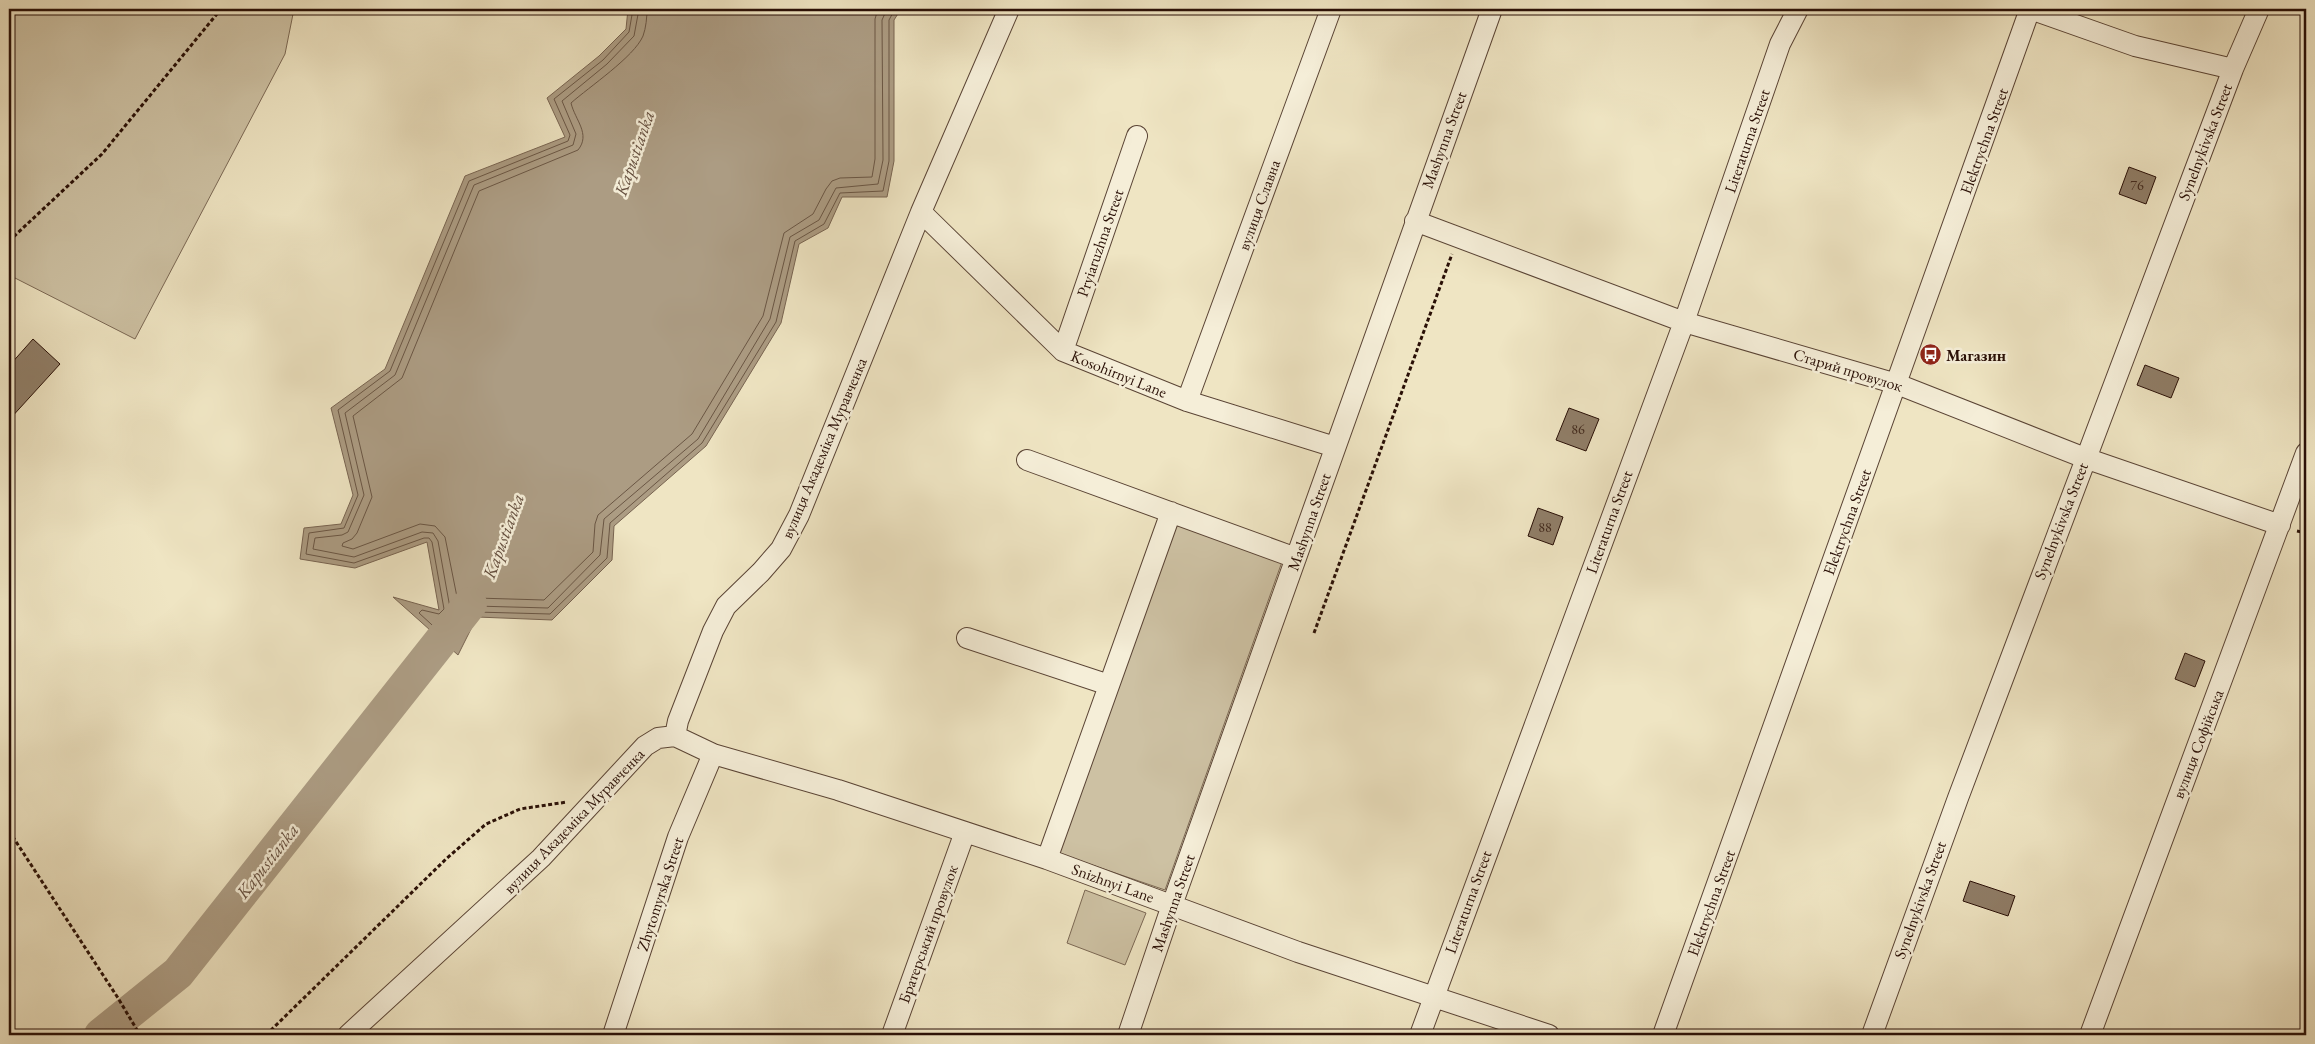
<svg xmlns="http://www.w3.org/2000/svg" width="2315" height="1044" viewBox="0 0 2315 1044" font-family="'EB Garamond',serif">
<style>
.green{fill:#cdc1a3;stroke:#7b6854}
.water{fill:#ac9c83;stroke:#786451}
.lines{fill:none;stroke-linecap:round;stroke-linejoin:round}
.shore{stroke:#6a5644;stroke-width:1}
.river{stroke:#ac9c83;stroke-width:34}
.building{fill:#907e68;stroke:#290f06}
.minor-casing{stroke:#5a4435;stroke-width:22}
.path{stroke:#290f06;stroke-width:3;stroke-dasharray:4 2.5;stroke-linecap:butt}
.minor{stroke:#f5eed8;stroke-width:20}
.labels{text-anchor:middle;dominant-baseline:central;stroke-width:5;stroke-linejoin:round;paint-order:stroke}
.number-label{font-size:14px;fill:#432b1e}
.street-label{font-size:16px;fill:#290f06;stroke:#f5eed8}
.poi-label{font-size:16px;font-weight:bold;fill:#290f06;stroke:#f5eed8;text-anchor:start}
.water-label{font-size:18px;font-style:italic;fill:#644e3e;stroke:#f5eed8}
</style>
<rect width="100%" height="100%" fill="#efe5c3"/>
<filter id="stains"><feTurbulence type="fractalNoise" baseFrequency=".004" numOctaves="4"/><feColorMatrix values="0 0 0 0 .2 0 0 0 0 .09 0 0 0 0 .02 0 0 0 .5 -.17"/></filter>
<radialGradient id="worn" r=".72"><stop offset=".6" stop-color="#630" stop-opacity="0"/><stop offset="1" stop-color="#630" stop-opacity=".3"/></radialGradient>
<!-- green -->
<path class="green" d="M9 9H294L285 54 135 339 15 278 9 283Z
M1176 521 1283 559 1165 890 1054 852Z
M1085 890 1146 913 1125 965 1067 943Z"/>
<!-- water -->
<path class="water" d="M628 9H901L894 20V161L887 197H842L828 228 799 244 781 323 706 446 614 526 612 560 552 620 477 617 458 655 393 597 439 610 427 542 355 568 300 559 304 528 341 524 353 495 331 408 385 369 465 176 565 137 547 98 599 56 626 29Z"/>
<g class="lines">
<!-- shore -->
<path class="shore" d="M633 9 629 32 603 60 554 99 570 135 568 141 469 181 390 371 338 410 358 495 344 528 309 533 306 554 354 563 424 538H429L432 542 444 609 439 614 422 610 419 613 455 646 476 612 550 614 607 558 610 523 702 443 776 322 795 241 824 224 840 193 883 191 889 161V20L895 9
M639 9 634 36 607 64 562 101 576 134 573 145 474 185 395 375 345 413 364 495 348 532 342 535 315 538 313 549 354 557 422 532 433 533 438 541 450 608 448 616 440 623 453 636 456 634 468 611 475 606 548 608 600 555 604 519 698 439 770 319 790 237 819 220 836 188 878 184 883 160 882 20 887 9
M647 9C647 17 646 28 643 36 634 57 589 87 571 103 575 120 591 134 578 150L479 191 402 378 353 416 372 497 357 533 352 539 343 543 342 546 353 549 420 524 435 526 445 537 459 607 476 598 544 600 593 552 595 524 598 515 692 434 763 316 784 233 813 214 826 189 832 181 840 178 872 177 875 159V19L878 9"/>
<!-- river -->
<path class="river" d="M101 1035 178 973 470 604"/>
</g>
<!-- building -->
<path class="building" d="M2129 167 2156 177 2146 204 2119 194Z
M33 339 60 364 9 420V366Z
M2145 365 2179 378 2171 398 2137 385Z
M1569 408 1599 419 1586 451 1556 440Z
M1538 508 1563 517 1553 545 1528 536Z
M2185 653 2205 661 2195 687 2175 679Z
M1970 881 2015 896 2008 916 1963 901Z"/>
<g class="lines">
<defs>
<path id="minor" d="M2030 9 2135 46 2233 69
M921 212 1063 351 1187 401 1335 447
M1415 221 1684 322 1897 384 2085 458 2280 525
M1063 351 1137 136
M1187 401 1331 9
M1027 460 1296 558
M967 638 1109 685
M675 736 713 754 838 790 1047 859 1298 952 1549 1035
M1047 859 1171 512
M348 1035 541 858 645 746 658 738 675 736 678 721 713 631 726 606 761 572 781 549 799 515 921 212 1009 9
M613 1035 678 837 713 754
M892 1035 965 832
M1128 1035 1172 905 1492 9
M1420 1035 1684 322 1780 44 1798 9
M1663 1035 2030 9
M1872 1035 1958 798 2233 69 2259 9
M2090 1035 2306 453"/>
</defs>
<!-- minor casing -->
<use href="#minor" class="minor-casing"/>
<!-- path -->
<path class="path" d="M9 241 102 154 221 9
M2297 531 2306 533
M1314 633 1452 254
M9 831 118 998 140 1035
M266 1035 446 859 486 824 520 809 567 802"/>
<!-- minor -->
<use href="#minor" class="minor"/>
</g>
<!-- icons -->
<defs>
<symbol id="bus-disc" viewBox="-11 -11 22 22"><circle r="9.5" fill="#8f2418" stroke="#f5eed8"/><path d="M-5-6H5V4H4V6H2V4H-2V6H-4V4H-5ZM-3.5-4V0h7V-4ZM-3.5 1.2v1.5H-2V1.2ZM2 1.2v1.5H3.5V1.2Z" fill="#fff"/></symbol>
</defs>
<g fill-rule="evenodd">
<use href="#bus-disc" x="1918" y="342" width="25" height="25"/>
</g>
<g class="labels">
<!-- number labels -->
<g class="number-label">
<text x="2137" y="185">76</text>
<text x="1578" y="429">86</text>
<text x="1545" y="527">88</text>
</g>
<!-- street labels -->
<g class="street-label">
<text transform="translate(1444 140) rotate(-70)">Mashynna Street</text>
<text transform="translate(1747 141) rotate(-71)">Literaturna Street</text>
<text transform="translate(1984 141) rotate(-70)">Elektrychna Street</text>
<text transform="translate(2205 142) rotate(-69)">Synelnykivska Street</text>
<text transform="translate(1259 205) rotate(-70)">вулиця Славна</text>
<text transform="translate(1100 243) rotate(-71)">Pryiaruzhna Street</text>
<text transform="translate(1848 370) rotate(17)">Старий провулок</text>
<text transform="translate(1119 374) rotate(22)">Kosohirnyi Lane</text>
<text transform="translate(824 448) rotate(-67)">вулиця Академіка Муравченка</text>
<text transform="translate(2061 521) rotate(-69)">Synelnykivska Street</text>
<text transform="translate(1309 522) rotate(-71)">Mashynna Street</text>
<text transform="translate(1609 522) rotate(-70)">Literaturna Street</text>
<text transform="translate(1847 522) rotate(-70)">Elektrychna Street</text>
<text transform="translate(2198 744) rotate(-69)">вулиця Софійська</text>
<text transform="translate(574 821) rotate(-46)">вулиця Академіка Муравченка</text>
<text transform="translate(1113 883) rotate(20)">Snizhnyi Lane</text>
<text transform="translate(660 894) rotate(-72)">Zhytomyrska Street</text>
<text transform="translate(1920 900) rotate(-70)">Synelnykivska Street</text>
<text transform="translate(1468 902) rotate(-70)">Literaturna Street</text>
<text transform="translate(1173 903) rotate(-71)">Mashynna Street</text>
<text transform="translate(1711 903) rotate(-70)">Elektrychna Street</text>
<text transform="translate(928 934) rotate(-70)">Братерський провулок</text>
</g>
<!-- poi labels -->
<g class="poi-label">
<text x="1946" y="355">Магазин</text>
</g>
<!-- water labels -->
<g class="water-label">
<text transform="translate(634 153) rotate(-71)">Kapustianka</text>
<text transform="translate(503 536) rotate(-70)">Kapustianka</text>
<text transform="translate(267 861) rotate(-52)">Kapustianka</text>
</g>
</g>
<!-- margin -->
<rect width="2315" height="1044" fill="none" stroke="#efe5c3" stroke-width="30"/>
<rect x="10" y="10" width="2295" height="1024" fill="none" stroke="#290f06" stroke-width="2.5"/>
<rect x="15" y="15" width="2285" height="1014" fill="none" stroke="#290f06"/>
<rect width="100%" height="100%" filter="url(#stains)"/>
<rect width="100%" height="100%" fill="url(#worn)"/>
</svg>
